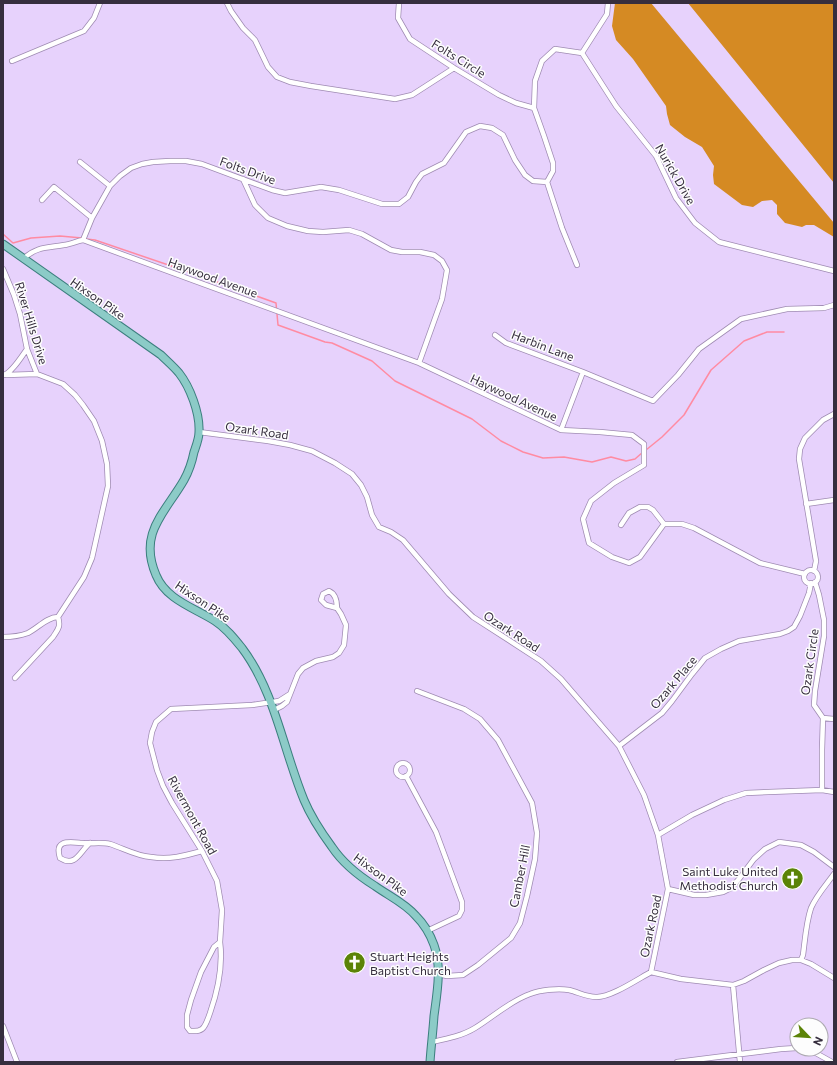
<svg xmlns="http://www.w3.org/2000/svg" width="837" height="1065" viewBox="0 0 837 1065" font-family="Commissioner,sans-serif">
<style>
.forest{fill:#d58a23}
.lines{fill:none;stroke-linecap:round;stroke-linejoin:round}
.stream{stroke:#ff8ba2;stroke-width:1.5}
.minor-casing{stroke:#9f8bb2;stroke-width:6}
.primary-casing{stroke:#3c7e7e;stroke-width:9}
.minor{stroke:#fff;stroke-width:4.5}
.primary{stroke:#8ccbc7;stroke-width:7}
.labels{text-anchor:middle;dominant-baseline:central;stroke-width:3;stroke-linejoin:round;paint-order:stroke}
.street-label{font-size:12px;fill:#362e3e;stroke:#fdfdfd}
.poi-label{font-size:12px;fill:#362e3e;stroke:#fdfdfd;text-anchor:end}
</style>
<rect width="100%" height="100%" fill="#e7d2fc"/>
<!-- forest -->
<path class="forest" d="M615 3H651L834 223V237L814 225H806L802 227 785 223 777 214V205L772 200 762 201 753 207 742 205 714 184 713 175 714 166 702 147 685 137 670 125 667 114 666 106 633 59 616 40 612 26Z
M688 3H834V183Z"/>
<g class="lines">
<!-- stream -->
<path class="stream" d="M3 234 13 243 31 238 60 236 82 238
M86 239 95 240 189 272 276 303 278 325 325 342 332 343 372 361 395 381 472 419 501 441 523 452 543 458 564 457 592 462 611 457 626 461 635 459 643 452
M646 450 662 437 684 415 711 370 744 341 767 332H784"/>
<defs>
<path id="minor" d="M227 3 231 11 243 28 255 40 268 67 277 77 290 82 311 86 395 99 412 95 454 68
M399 3 398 18 410 39 454 68 499 95 516 103 534 108
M582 53 616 106 656 156 676 198 695 223 719 242 834 271
M582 53 607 14 608 3
M12 61 84 31 94 18 100 3
M80 162 110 186
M243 179 255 205 268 218 287 226 308 231 323 232 349 230 362 234 391 250 402 252H420L434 255 442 261 447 270 442 299 419 363
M547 182 553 171V163L544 136 534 108 535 81 542 61 555 49 582 53
M547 182 562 228 577 265
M42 200 54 187 92 218
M83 240 92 218 110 186 120 176 131 168 142 164 153 162 170 161H186L202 164 272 190 285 193 321 187 339 190 382 204H399L408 197 416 182 422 174 444 163 466 132 480 126 492 128 503 135 515 160 525 175 533 181 547 182
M23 259C37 246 48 248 64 245 71 244 77 241 83 240L419 363 561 430 600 432 632 435 644 444V465L614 483 591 501 583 519 589 543 612 557 629 563 640 557 664 524H682L694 528 760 563 805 574
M3 269 14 295 20 314 27 349 37 374 63 384 75 395 83 405 94 421 102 441 107 464 108 486 92 558 84 577 58 617
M495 335 506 343 583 372 653 401 678 375 699 349 741 319 787 309 824 308 834 305
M3 375C11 374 22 356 27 349
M6 375 37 374
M561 430 583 372
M199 432 268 441 290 445 312 451 335 463 352 474 361 485 367 497 372 515 379 527 391 532 403 540 449 594 473 617 541 661 561 679 619 746 644 795 658 835 668 889 651 972
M806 504 834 500
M621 525 629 513 640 507H648L653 510 664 524
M804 577a7 7 0 1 1 14 0a7 7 0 1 1-14 0Z
M814 571 816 561 799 459 800 449 805 438 823 420 834 414
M815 582 819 595 824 620V636L815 691 814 705 823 718
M3 637C12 637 20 636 28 633 38 628 47 617 58 617
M15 678 53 637C58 629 61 627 58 617
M417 691 464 709 480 719 498 740 532 803 537 833 535 859 527 896 520 923 511 938 478 965 463 975 447 976 438 974
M274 710 282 706 287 702 298 674 303 668 316 661 333 657 339 653 344 645 346 625 341 614 337 608 326 605 321 600 323 594 329 591C336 594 337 601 337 608
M823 718 834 719
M619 746 662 713 672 701 692 674 705 658 721 649 739 641 780 634 788 631 794 627 800 616 809 593 811 583
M396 770a7 7 0 1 1 14 0a7 7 0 1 1-14 0Z
M406 776 436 832 462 902V910L459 916 427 931
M822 790V750L823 718
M658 835 692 815 724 800 746 793 822 790 834 792
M90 843C80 851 76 868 60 858 54 839 69 842 82 843 91 844 101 842 110 844 123 848 136 856 151 857 169 860 184 856 202 851
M668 889 694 895H706L723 892 731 888 739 879 754 859 765 849 779 842 801 845 814 852 834 867
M220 942 222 910 217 881 202 851 172 803 163 786 157 770 150 743 152 732 156 722 171 709 252 705 279 701 290 694
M220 942C223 965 218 990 210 1013 208 1018 206 1026 202 1029 198 1032 194 1031 190 1031L187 1027V1015L191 1000 201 972 214 947Z
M801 960 803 955C805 940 806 923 811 908 816 896 826 885 834 874
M733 985 740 1062
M3 1026 17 1062
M432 1042C446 1039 462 1036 475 1028 493 1017 510 1001 530 994 540 990 558 988 569 990 578 992 586 997 596 997 610 998 638 979 651 972L681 979 733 985 744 981 764 970 779 963 792 960H801L811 964 834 978
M802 1049 814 1052 832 1062
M677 1062 781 1049 797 1048"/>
<path id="primary" d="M3 244 161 355C167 361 173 366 179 373 190 387 200 413 199 432 199 439 196 446 194 452 192 462 189 471 184 480 165 513 138 533 156 575 166 600 195 608 215 621 226 628 234 638 242 648 275 692 283 749 304 800 311 817 321 832 332 847 342 862 359 876 375 886 389 896 405 903 416 916 424 924 430 934 434 945 442 967 437 993 434 1016 433 1031 431 1047 430 1062"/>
</defs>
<!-- minor casing -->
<use href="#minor" class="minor-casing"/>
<!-- primary casing -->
<use href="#primary" class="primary-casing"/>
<!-- minor -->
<use href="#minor" class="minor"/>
<!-- primary -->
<use href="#primary" class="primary"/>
</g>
<!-- icons -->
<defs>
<symbol id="church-disc" viewBox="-11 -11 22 22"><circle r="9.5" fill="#5b8307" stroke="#fdfdfd"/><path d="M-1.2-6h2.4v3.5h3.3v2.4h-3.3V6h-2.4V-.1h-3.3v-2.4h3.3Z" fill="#fff"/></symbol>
</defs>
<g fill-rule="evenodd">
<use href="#church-disc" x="780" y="866" width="25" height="25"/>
<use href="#church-disc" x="342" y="950" width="25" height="25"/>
</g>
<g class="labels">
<!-- street labels -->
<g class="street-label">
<text transform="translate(459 58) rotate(32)">Folts Circle</text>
<text transform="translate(248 170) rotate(20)">Folts Drive</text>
<text transform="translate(676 174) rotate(60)">Nurick Drive</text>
<text transform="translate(213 277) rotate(20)">Haywood Avenue</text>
<text transform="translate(98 298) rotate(35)">Hixson Pike</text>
<text transform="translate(32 323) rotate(73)">River Hills Drive</text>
<text transform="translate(543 345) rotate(21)">Harbin Lane</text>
<text transform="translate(514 397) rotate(25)">Haywood Avenue</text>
<text transform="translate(257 430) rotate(8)">Ozark Road</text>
<text transform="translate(203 601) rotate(34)">Hixson Pike</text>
<text transform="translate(512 631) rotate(33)">Ozark Road</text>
<text transform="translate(809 662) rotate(-82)">Ozark Circle</text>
<text transform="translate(673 682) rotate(-50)">Ozark Place</text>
<text transform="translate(193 815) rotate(61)">Rivermont Road</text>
<text transform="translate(381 874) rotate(36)">Hixson Pike</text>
<text transform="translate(519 876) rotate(-79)">Camber Hill</text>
<text transform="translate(650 926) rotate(-78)">Ozark Road</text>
</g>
<!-- poi labels -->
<g class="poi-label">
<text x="778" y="871">Saint Luke United<tspan x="778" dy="14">Methodist Church</tspan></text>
<text x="370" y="956" text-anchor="start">Stuart Heights<tspan x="370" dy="14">Baptist Church</tspan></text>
</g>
</g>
<!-- border -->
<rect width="837" height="1065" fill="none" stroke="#362e3e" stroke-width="8"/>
<!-- north arrow -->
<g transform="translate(809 1037) rotate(115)"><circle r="19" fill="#fdfdfd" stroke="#adaab1"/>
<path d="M0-3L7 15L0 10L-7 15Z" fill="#5b8307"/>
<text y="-6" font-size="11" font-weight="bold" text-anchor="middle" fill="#362e3e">N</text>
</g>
</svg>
